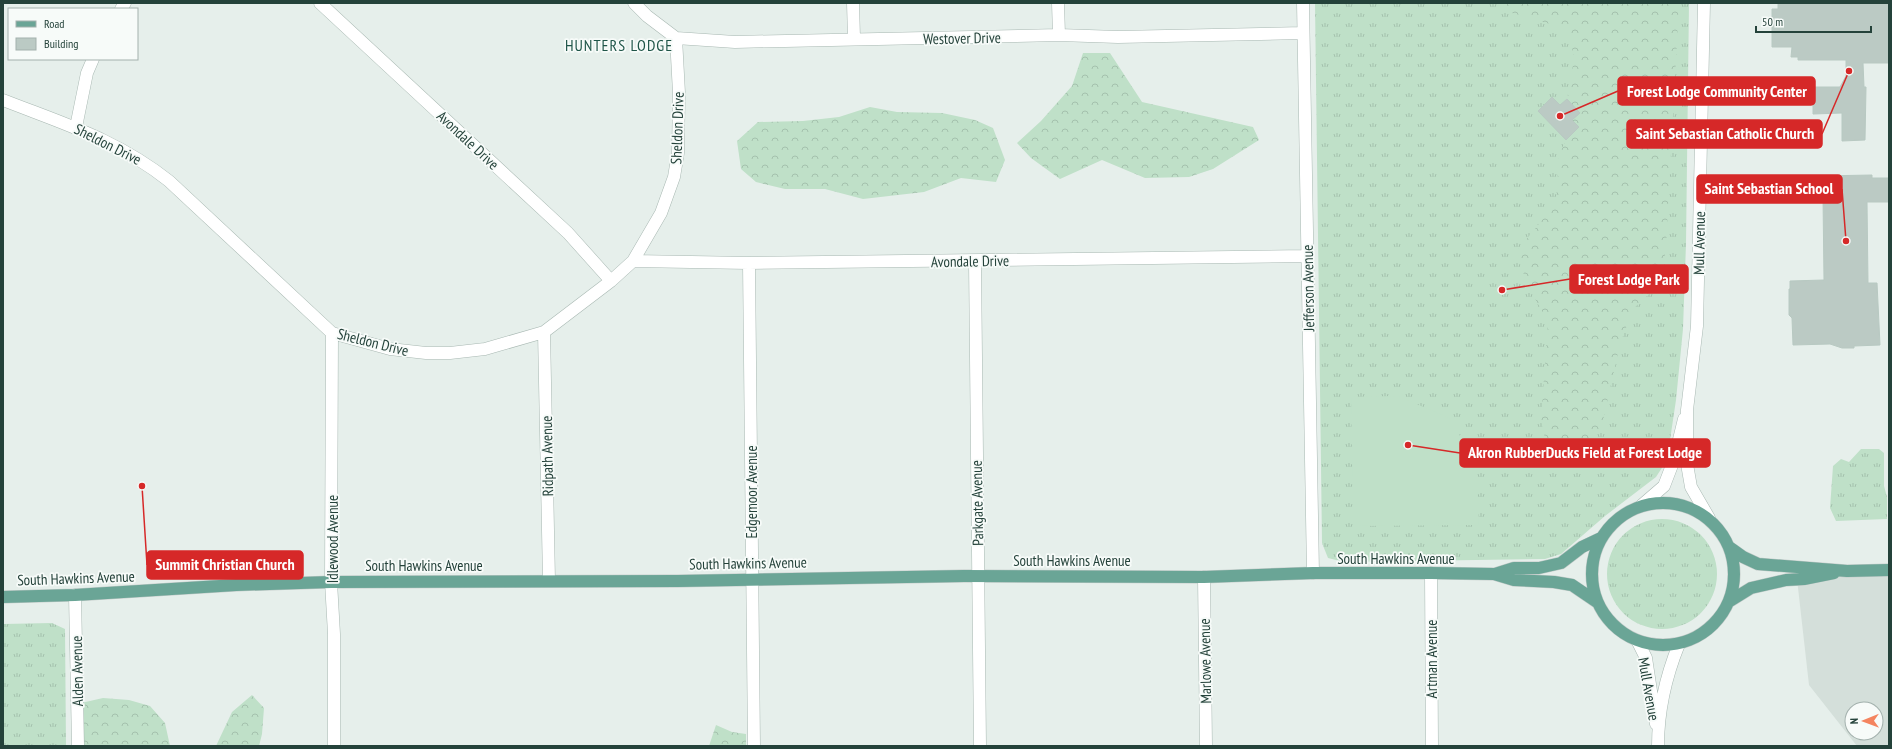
<svg xmlns="http://www.w3.org/2000/svg" width="1892" height="749" viewBox="0 0 1892 749" font-family="'PT Sans Narrow',sans-serif">
<style>
.built{fill:#d4dfda;fill-rule:evenodd}
.grass{fill:url(#grass-tufts)}
.forest{fill:url(#forest-crowns)}
.pitch{fill:#bfe0c8}
.building{fill:#bbcac4;stroke:#b8c9c2}
.lines{fill:none;stroke-linecap:round;stroke-linejoin:round}
.minor-casing{stroke:#a8b8b2;stroke-width:13}
.major-casing{stroke:#c2cac8;stroke-width:13}
.minor{stroke:#fff;stroke-width:12}
.major{stroke:#6aa596;stroke-width:12}
.labels{text-anchor:middle;dominant-baseline:central;stroke-width:3.5;stroke-linejoin:round;paint-order:stroke}
.street-label{font-size:15px;fill:#24423a;stroke:#f7fbf9}
.neighbourhood-label{font-size:16px;letter-spacing:1px;fill:#1f5548;stroke:#f7fbf9}
.leader{fill:none;stroke:#d62828;stroke-width:1.5}
.callout-dot{fill:#d62828;stroke:#f7fbf9;stroke-width:1.5}
.callout{fill:#d62828;stroke:#d62828;stroke-width:1.5}
.callout-label{font-size:16px;text-anchor:middle;font-weight:bold;fill:#fff}
</style>
<defs>
<pattern id="grass-tufts" width="24" height="20" patternUnits="userSpaceOnUse"><rect width="24" height="20" fill="#bfe0c8"/><path d="M3 7l-1-3M5 7V3M7 7l1-3M15 17l-1-3M17 17v-4M19 17l1-3" fill="none" stroke="#a4c1ad"/></pattern>
<pattern id="forest-crowns" width="20" height="18" patternUnits="userSpaceOnUse"><rect width="20" height="18" fill="#bfe0c8"/><path d="M2 6a3 3 0 1 1 6 0M12 15a3 3 0 1 1 6 0" fill="none" stroke="#a4c1ad"/></pattern>
</defs>
<rect width="100%" height="100%" fill="#e6efeb"/>
<!-- built -->
<path class="built" d="M1889 570V746H1857L1809 685 1797 579ZM1852 709H1876V733H1852Z"/>
<!-- grass -->
<path class="grass" d="M1315 3H1689L1686 244 1683 329 1676 400 1667 460 1656 477 1605 516 1561 554 1545 559 1344 562 1328 558 1322 543Z
M1861 449H1879L1884 453V486L1887 497V519L1836 521 1830 508 1833 466 1841 459 1849 462Z
M1607 574a55 55 0 1 1 110 0a55 55 0 1 1-110 0Z
M52 623 65 629 66 746H3V624Z"/>
<!-- forest -->
<path class="forest" d="M1505 3H1679L1666 246 1662 282 1633 309 1620 344 1602 425 1576 460 1549 457 1541 420 1548 322 1528 286 1516 252 1556 203 1559 155 1566 140 1579 127 1572 120 1580 113 1567 99 1571 79 1574 56 1568 34 1547 23 1512 13Z
M1083 53H1110L1142 102 1253 127 1259 140 1213 169 1189 177 1145 178 1102 160 1060 179 1031 158 1017 143 1041 121 1072 86Z
M870 107 897 112 942 113 975 120 993 128 1005 160 996 182 961 178 924 192 863 199 825 189H785L756 182 741 169 737 141 758 122 803 121 839 117Z
M252 695 264 708 262 734 259 746H216L232 712Z
M103 698 129 700 150 706 165 723 170 746H82L81 703Z
M716 725 732 732 746 734V746H709Z"/>
<!-- pitch -->
<path class="pitch" d="M1397 396 1452 419 1477 472 1479 525 1359 526 1353 520 1351 397Z"/>
<!-- building -->
<path class="building" d="M1778 3H1889V63H1863L1864 87H1866L1865 140 1842 141V113L1813 114V87H1840L1846 76V60H1798V57H1791L1792 47H1772V9H1778Z
M1552 97 1560 105 1567 99 1580 113 1572 120 1579 127 1566 140 1538 111Z
M1872 175V178H1889V202H1867L1868 283H1877L1880 345 1854 346V348H1842L1830 344 1793 345 1792 318 1789 315V289H1790V281L1824 280 1823 196H1821L1820 176Z"/>
<g class="lines">
<defs>
<path id="minor" d="M320 3 568 233 611 281
M634 3 647 16 676 38 735 42 1059 35 1118 37 1303 33
M853 3 854 38
M1058 3 1059 35
M1303 3 1313 573
M1704 3 1697 326 1687 410V464L1691 487 1709 518
M121 9 125 3
M3 100C64 124 116 139 169 181L332 333 390 349 426 353H450L485 349 544 332 611 281 633 261 661 213 674 177 678 153 679 93 676 38
M76 127 87 73 93 59
M633 261 749 263 1307 256
M975 261 980 746
M749 263 754 746
M544 332 549 580
M332 333 331 582 334 634V746
M1642 505 1664 486 1674 460 1684 419
M1431 573 1432 746
M1204 577 1206 746
M75 595 78 746
M1638 642 1646 658 1656 724
M1658 746C1658 712 1666 676 1679 644"/>
<path id="major" d="M1592 574a71 71 0 1 1 142 0a71 71 0 1 1-142 0Z
M1729 547 1743 557 1758 564 1847 571 1889 570
M1495 574 1514 568H1539L1561 563 1582 547 1601 538
M3 597 75 595 236 585 331 582 678 581 964 576 1204 577 1313 573H1431L1494 574 1514 580 1554 582 1572 585 1597 602
M1730 601 1751 588 1786 580 1804 579 1834 573"/>
</defs>
<!-- minor casing -->
<use href="#minor" class="minor-casing"/>
<!-- major casing -->
<use href="#major" class="major-casing"/>
<!-- minor -->
<use href="#minor" class="minor"/>
<!-- major -->
<use href="#major" class="major"/>
</g>
<g class="labels">
<!-- street labels -->
<g class="street-label">
<text transform="translate(962 38) rotate(-1)">Westover Drive</text>
<text transform="translate(677 128) rotate(-88)">Sheldon Drive</text>
<text transform="translate(468 140) rotate(43)">Avondale Drive</text>
<text transform="translate(108 144) rotate(27)">Sheldon Drive</text>
<text transform="translate(1699 243) rotate(-89)">Mull Avenue</text>
<text transform="translate(970 261) rotate(-1)">Avondale Drive</text>
<text transform="translate(1308 288) rotate(-91)">Jefferson Avenue</text>
<text transform="translate(373 342) rotate(14)">Sheldon Drive</text>
<text transform="translate(547 456) rotate(-91)">Ridpath Avenue</text>
<text transform="translate(751 492) rotate(-90)">Edgemoor Avenue</text>
<text transform="translate(977 503) rotate(-91)">Parkgate Avenue</text>
<text transform="translate(332 539) rotate(-90)">Idlewood Avenue</text>
<text x="1396" y="558">South Hawkins Avenue</text>
<text x="1072" y="560">South Hawkins Avenue</text>
<text transform="translate(748 563) rotate(-1)">South Hawkins Avenue</text>
<text x="424" y="565">South Hawkins Avenue</text>
<text transform="translate(76 578) rotate(-2)">South Hawkins Avenue</text>
<text transform="translate(1431 659) rotate(-90)">Artman Avenue</text>
<text transform="translate(1205 661) rotate(-91)">Marlowe Avenue</text>
<text transform="translate(77 671) rotate(-91)">Alden Avenue</text>
<text transform="translate(1649 689) rotate(80)">Mull Avenue</text>
</g>
<!-- neighbourhood labels -->
<g class="neighbourhood-label">
<text x="619" y="45">HUNTERS LODGE</text>
</g>
</g>
<!-- callouts -->
<path class="leader" d="M1560 116L1618 91M1849 71L1822 134M1846 241L1842 189M1502 290L1570 279M1408 445L1460 453M142 486L147 565"/>
<g class="callout-dot">
<circle cx="1560" cy="116" r="4"/>
<circle cx="1849" cy="71" r="4"/>
<circle cx="1846" cy="241" r="4"/>
<circle cx="1502" cy="290" r="4"/>
<circle cx="1408" cy="445" r="4"/>
<circle cx="142" cy="486" r="4"/>
</g>
<g class="callout">
<rect x="1618" y="77" width="197" height="28" rx="4"/>
<rect x="1627" y="120" width="195" height="28" rx="4"/>
<rect x="1697" y="175" width="145" height="28" rx="4"/>
<rect x="1570" y="265" width="118" height="28" rx="4"/>
<rect x="1460" y="439" width="250" height="28" rx="4"/>
<rect x="147" y="551" width="156" height="28" rx="4"/>
</g>
<g class="callout-label">
<text x="1717" y="97">Forest Lodge Community Center</text>
<text x="1725" y="139">Saint Sebastian Catholic Church</text>
<text x="1769" y="194">Saint Sebastian School</text>
<text x="1629" y="285">Forest Lodge Park</text>
<text x="1585" y="458">Akron RubberDucks Field at Forest Lodge</text>
<text x="225" y="570">Summit Christian Church</text>
</g>
<!-- border -->
<rect width="1892" height="749" fill="none" stroke="#24423a" stroke-width="8"/>
<!-- legend -->
<rect x="8" y="8" width="130" height="52" fill="#f7fbf9" stroke="#a3b1ad"/>
<rect x="16" y="21" width="20" height="6" fill="#6aa596" stroke="#a3b1ad"/>
<text x="44" y="28" font-size="12" fill="#24423a">Road</text>
<rect x="16" y="38" width="20" height="12" fill="#bbcac4" stroke="#a3b1ad"/>
<text x="44" y="48" font-size="12" fill="#24423a">Building</text>
<!-- north arrow -->
<g transform="translate(1864 721) rotate(269)"><circle r="19" fill="#f7fbf9" stroke="#a3b1ad"/>
<path d="M0-3L7 15L0 10L-7 15Z" fill="#f4845f"/>
<text y="-6" font-size="11" font-weight="bold" text-anchor="middle" fill="#24423a">N</text>
</g>
<!-- scale -->
<path d="M1756 26v6h115v-6" fill="none" stroke="#24423a" stroke-width="2"/>
<text x="1762" y="26" font-size="12" fill="#24423a" stroke="#f7fbf9" stroke-width="3" paint-order="stroke">50 m</text>
</svg>
